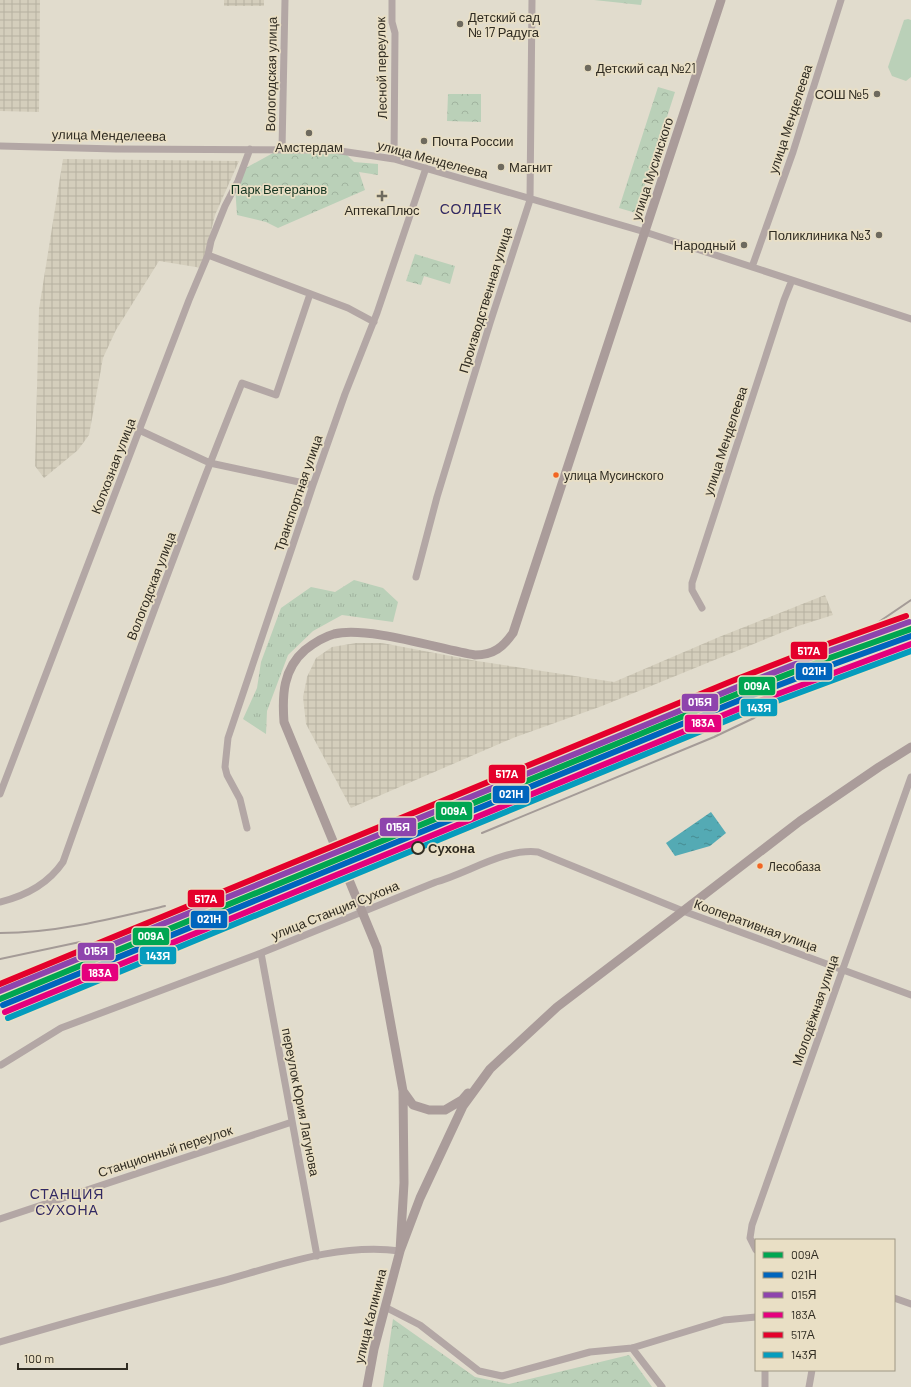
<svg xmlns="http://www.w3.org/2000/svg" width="911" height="1387" viewBox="0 0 911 1387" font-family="Barlow,sans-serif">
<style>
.industrial{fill:url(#industrial-grid)}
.grass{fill:url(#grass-tufts)}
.forest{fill:url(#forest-crowns)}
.pitch{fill:#bad0b8}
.water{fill:url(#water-ripples)}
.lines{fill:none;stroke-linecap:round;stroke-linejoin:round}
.street{stroke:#b3a7a5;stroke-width:7}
.secondary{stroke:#aa9c9a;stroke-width:9}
.rail{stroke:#a49b97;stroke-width:2}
.rail-1-casing{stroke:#e9dfc5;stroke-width:9}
.rail-2-casing{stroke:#e9dfc5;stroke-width:9}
.rail-3-casing{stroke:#e9dfc5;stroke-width:9}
.rail-4-casing{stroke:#e9dfc5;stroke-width:9}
.rail-5-casing{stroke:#e9dfc5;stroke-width:9}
.rail-6-casing{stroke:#e9dfc5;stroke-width:9}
.rail-1{stroke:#00a651;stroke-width:6}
.rail-2{stroke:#0065bd;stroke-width:6}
.rail-3{stroke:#8e44ad;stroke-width:6}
.rail-4{stroke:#e5007d;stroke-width:6}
.rail-5{stroke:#e4002b;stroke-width:6}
.rail-6{stroke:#059cbd;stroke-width:6}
.poi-dot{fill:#6e6a5e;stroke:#e9dfc5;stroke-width:1.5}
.bus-dot{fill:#f26522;stroke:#e9dfc5;stroke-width:1.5}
.stop-dot{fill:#e9dfc5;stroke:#302c22;stroke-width:2}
.labels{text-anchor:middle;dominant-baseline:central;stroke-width:3.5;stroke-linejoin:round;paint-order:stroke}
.bus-label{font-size:12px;fill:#302c22;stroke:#e9dfc5;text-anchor:start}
.poi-label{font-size:13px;fill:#302c22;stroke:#e9dfc5;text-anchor:start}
.street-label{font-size:13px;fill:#302c22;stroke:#e9dfc5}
.park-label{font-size:13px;fill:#143521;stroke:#e9dfc5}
.stop-label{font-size:13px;font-weight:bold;fill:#302c22;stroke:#e9dfc5;text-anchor:start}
.neighbourhood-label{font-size:14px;letter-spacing:1px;fill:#312964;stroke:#e9dfc5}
.line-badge{stroke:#e9dfc5;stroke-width:1.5}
.badge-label{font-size:11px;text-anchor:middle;font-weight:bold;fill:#fff}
</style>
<defs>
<pattern id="industrial-grid" width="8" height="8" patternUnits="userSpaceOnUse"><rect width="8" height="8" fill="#d4cebc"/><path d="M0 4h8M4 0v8" fill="none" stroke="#b6b1a1"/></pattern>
<pattern id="grass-tufts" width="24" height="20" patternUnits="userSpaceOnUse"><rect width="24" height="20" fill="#bad0b8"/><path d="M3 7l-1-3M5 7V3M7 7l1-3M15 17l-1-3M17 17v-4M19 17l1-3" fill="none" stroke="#a0b39e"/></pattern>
<pattern id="forest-crowns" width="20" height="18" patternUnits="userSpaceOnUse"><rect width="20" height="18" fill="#bad0b8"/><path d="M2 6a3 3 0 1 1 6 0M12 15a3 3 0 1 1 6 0" fill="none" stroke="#a0b39e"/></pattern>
<pattern id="water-ripples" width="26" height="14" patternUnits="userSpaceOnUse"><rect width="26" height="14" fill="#54aab4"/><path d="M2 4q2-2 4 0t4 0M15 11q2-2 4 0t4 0" fill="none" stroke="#468b92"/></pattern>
</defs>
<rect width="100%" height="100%" fill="#e1dccd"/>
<!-- industrial -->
<path class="industrial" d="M0 0H40L39 112 0 111Z
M224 0H264V6H224Z
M63 159 239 161 215 215 202 268 159 261 116 330 103 358 89 435 78 450 44 478 35 466 39 309Z
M825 595 833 615 795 627 602 706 513 738 351 808 306 724 303 697 307 677 316 658 332 647 356 643H382L477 661 614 682 719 637Z"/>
<!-- grass -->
<path class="grass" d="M354 580 383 588 398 602 393 622 342 615 313 631 288 655 267 711 266 734 243 719 257 688 261 662 281 608 311 587 335 592Z"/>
<!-- forest -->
<path class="forest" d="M594 0H642L641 5Z
M658 87 675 92 636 213 619 208Z
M448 94H481V122L447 121Z
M273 153 346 154 354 162 378 164V175L359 172 365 190 278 228 266 222 237 215 235 186 242 170Z
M415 254 455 266 450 284 424 276 421 285 406 281Z
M393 1319 475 1377 509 1384 629 1355 652 1387H383Z"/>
<!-- pitch -->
<path class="pitch" d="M908 19 911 20V77L906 81 892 76 888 67 903 23 904 20Z"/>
<!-- water -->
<path class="water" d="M711 812 726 833 710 846 675 856 666 843Z"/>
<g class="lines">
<!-- street -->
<path class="street" d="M392 0V22L395 33 394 159
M0 146 116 149 334 150 394 159 645 232 911 319
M282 149 285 0
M208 255 348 308 374 322
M752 267 793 152 841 0
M139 430 210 463 313 485
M416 577 437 497 490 323 530 200 532 0
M702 608 692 590V583L784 300 792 280
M0 794 189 300 208 255 211 241 225 206 238 181 250 149
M247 828 240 799 227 775 225 767 228 738 313 485 345 394 377 313 426 168
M0 902C25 896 48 884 63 862 120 701 178 541 242 383L276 395 310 294
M261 953 317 1256
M1 1065 61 1028 261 953 436 882C468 873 505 848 538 852L683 911 911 995
M0 1219 292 1122
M756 1250 750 1238 752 1225 911 777
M894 1298 911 1304
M385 1307 420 1325 479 1371 502 1376 590 1352 632 1348 724 1320 756 1317
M0 1342C74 1320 148 1300 222 1281 280 1265 339 1243 400 1251
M632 1348 662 1387
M765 1387V1370
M809 1387 812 1370"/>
<!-- secondary -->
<path class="secondary" d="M403 1091 413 1105 429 1110H445L462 1100 468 1093
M400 1251 404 1183 403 1091 377 948 284 722C282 695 283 669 305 650 314 643 323 637 334 634 368 626 439 649 475 655 494 655 503 647 513 633L721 0
M367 1387 374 1349 400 1251 420 1198 463 1106 490 1069 557 1007 683 911 800 821 879 767 911 747"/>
<!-- rail -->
<path class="rail" d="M821 653 867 630 911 600
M862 660 911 646
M482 833 714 737 754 718 838 669
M0 933C55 933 111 919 165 906
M0 959 80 942"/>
<defs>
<path id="rail-1" d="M0 999 737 694 824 660 911 629"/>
<path id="rail-2" d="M3 1005 740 700 826 667 911 636"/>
<path id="rail-3" d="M0 991 735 688 821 654 909 622"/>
<path id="rail-4" d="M5 1012 743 707 911 644"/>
<path id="rail-5" d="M0 984 732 681 819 647 906 616"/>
<path id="rail-6" d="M8 1018 745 713 911 651"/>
</defs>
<!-- rail-1 casing -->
<use href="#rail-1" class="rail-1-casing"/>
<!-- rail-2 casing -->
<use href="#rail-2" class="rail-2-casing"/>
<!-- rail-3 casing -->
<use href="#rail-3" class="rail-3-casing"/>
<!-- rail-4 casing -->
<use href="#rail-4" class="rail-4-casing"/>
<!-- rail-5 casing -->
<use href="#rail-5" class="rail-5-casing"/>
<!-- rail-6 casing -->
<use href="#rail-6" class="rail-6-casing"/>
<!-- rail-1 -->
<use href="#rail-1" class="rail-1"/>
<!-- rail-2 -->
<use href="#rail-2" class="rail-2"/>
<!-- rail-3 -->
<use href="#rail-3" class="rail-3"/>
<!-- rail-4 -->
<use href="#rail-4" class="rail-4"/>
<!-- rail-5 -->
<use href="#rail-5" class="rail-5"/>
<!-- rail-6 -->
<use href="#rail-6" class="rail-6"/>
</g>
<!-- markers -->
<g class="poi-dot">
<circle cx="460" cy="24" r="4"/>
<circle cx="588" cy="68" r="4"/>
<circle cx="877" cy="94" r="4"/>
<circle cx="309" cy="133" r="4"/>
<circle cx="424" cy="141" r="4"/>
<circle cx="501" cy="167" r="4"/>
<path d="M380 190h4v4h4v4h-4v4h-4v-4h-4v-4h4z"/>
<circle cx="879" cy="235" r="4"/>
<circle cx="744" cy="245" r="4"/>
</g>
<g class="bus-dot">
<circle cx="556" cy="475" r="3.5"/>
<circle cx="760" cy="866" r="3.5"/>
</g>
<circle class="stop-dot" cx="418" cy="848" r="6"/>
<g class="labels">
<!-- bus labels -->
<g class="bus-label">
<text x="564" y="475">улица Мусинского</text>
<text x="768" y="866">Лесобаза</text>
</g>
<!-- poi labels -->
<g class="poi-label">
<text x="468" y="17">Детский сад<tspan x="468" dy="15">№ 17 Радуга</tspan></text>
<text x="596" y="68">Детский сад №21</text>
<text x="869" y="94" text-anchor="end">СОШ №5</text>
<text x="432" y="141">Почта России</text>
<text x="309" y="147" text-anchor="middle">Амстердам</text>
<text x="509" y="167">Магнит</text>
<text x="382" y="210" text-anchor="middle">АптекаПлюс</text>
<text x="871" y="235" text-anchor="end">Поликлиника №3</text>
<text x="736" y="245" text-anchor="end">Народный</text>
</g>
<!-- street labels -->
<g class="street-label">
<text transform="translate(381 68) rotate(-91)">Лесной переулок</text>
<text transform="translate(271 74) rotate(-89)">Вологодская улица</text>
<text transform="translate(790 119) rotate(-72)">улица Менделеева</text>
<text transform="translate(109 135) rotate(1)">улица Менделеева</text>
<text transform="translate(433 159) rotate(15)">улица Менделеева</text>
<text transform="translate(652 169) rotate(-72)">улица Мусинского</text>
<text transform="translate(485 300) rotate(-73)">Производственная улица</text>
<text transform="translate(725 441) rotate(-72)">улица Менделеева</text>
<text transform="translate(113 466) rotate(-69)">Колхозная улица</text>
<text transform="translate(298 493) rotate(-71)">Транспортная улица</text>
<text transform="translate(151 586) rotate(-69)">Вологодская улица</text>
<text transform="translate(335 910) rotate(-22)">улица Станция Сухона</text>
<text transform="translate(756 925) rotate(20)">Кооперативная улица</text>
<text transform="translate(815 1010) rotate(-71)">Молодёжная улица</text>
<text transform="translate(301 1102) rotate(79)">переулок Юрия Лагунова</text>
<text transform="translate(165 1151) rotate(-18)">Станционный переулок</text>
<text transform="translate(370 1316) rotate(-76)">улица Калинина</text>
</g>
<!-- park labels -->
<g class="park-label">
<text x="279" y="189">Парк Ветеранов</text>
</g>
<!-- stop labels -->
<g class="stop-label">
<text x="428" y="848">Сухона</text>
</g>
<!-- neighbourhood labels -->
<g class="neighbourhood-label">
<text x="471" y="208">СОЛДЕК</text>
<text x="67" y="1193">СТАНЦИЯ<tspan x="67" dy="16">СУХОНА</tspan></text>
</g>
</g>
<g class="line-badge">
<rect x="790" y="641" width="38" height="19" rx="4" fill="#e4002b"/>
<rect x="795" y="662" width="38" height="19" rx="4" fill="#0065bd"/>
<rect x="738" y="676" width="38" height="20" rx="4" fill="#00a651"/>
<rect x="681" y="693" width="38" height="19" rx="4" fill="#8e44ad"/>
<rect x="740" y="698" width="38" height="19" rx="4" fill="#059cbd"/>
<rect x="684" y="714" width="38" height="19" rx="4" fill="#e5007d"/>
<rect x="488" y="764" width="38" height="20" rx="4" fill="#e4002b"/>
<rect x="492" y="785" width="38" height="19" rx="4" fill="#0065bd"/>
<rect x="435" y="801" width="38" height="20" rx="4" fill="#00a651"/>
<rect x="379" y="817" width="38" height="20" rx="4" fill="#8e44ad"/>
<rect x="187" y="889" width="38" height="19" rx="4" fill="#e4002b"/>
<rect x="190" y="910" width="38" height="19" rx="4" fill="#0065bd"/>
<rect x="132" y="927" width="38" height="19" rx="4" fill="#00a651"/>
<rect x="77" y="942" width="38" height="19" rx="4" fill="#8e44ad"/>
<rect x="139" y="946" width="38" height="19" rx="4" fill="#059cbd"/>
<rect x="81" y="963" width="38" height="19" rx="4" fill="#e5007d"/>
</g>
<g class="badge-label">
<text x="809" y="655">517А</text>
<text x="814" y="675">021Н</text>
<text x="757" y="690">009А</text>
<text x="700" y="706">015Я</text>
<text x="759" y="712">143Я</text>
<text x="703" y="727">183А</text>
<text x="507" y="778">517А</text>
<text x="511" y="798">021Н</text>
<text x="454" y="815">009А</text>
<text x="398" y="831">015Я</text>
<text x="206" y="903">517А</text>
<text x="209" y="923">021Н</text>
<text x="151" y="940">009А</text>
<text x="96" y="955">015Я</text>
<text x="158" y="960">143Я</text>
<text x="100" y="977">183А</text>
</g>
<!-- legend -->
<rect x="755" y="1239" width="140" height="132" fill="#e9dfc5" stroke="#9f9784"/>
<rect x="763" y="1252" width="20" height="6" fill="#00a651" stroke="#9f9784"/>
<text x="791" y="1259" font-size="12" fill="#302c22">009А</text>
<rect x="763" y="1272" width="20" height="6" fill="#0065bd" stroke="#9f9784"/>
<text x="791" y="1279" font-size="12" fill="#302c22">021Н</text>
<rect x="763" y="1292" width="20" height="6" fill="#8e44ad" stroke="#9f9784"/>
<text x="791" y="1299" font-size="12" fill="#302c22">015Я</text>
<rect x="763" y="1312" width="20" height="6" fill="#e5007d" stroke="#9f9784"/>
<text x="791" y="1319" font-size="12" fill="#302c22">183А</text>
<rect x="763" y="1332" width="20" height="6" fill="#e4002b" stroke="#9f9784"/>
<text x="791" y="1339" font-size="12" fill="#302c22">517А</text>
<rect x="763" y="1352" width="20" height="6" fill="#059cbd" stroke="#9f9784"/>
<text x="791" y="1359" font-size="12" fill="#302c22">143Я</text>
<!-- scale -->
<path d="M18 1363v6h109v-6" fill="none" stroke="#302c22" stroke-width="2"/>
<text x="24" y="1363" font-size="12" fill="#302c22" stroke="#e9dfc5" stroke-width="3" paint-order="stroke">100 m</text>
</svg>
